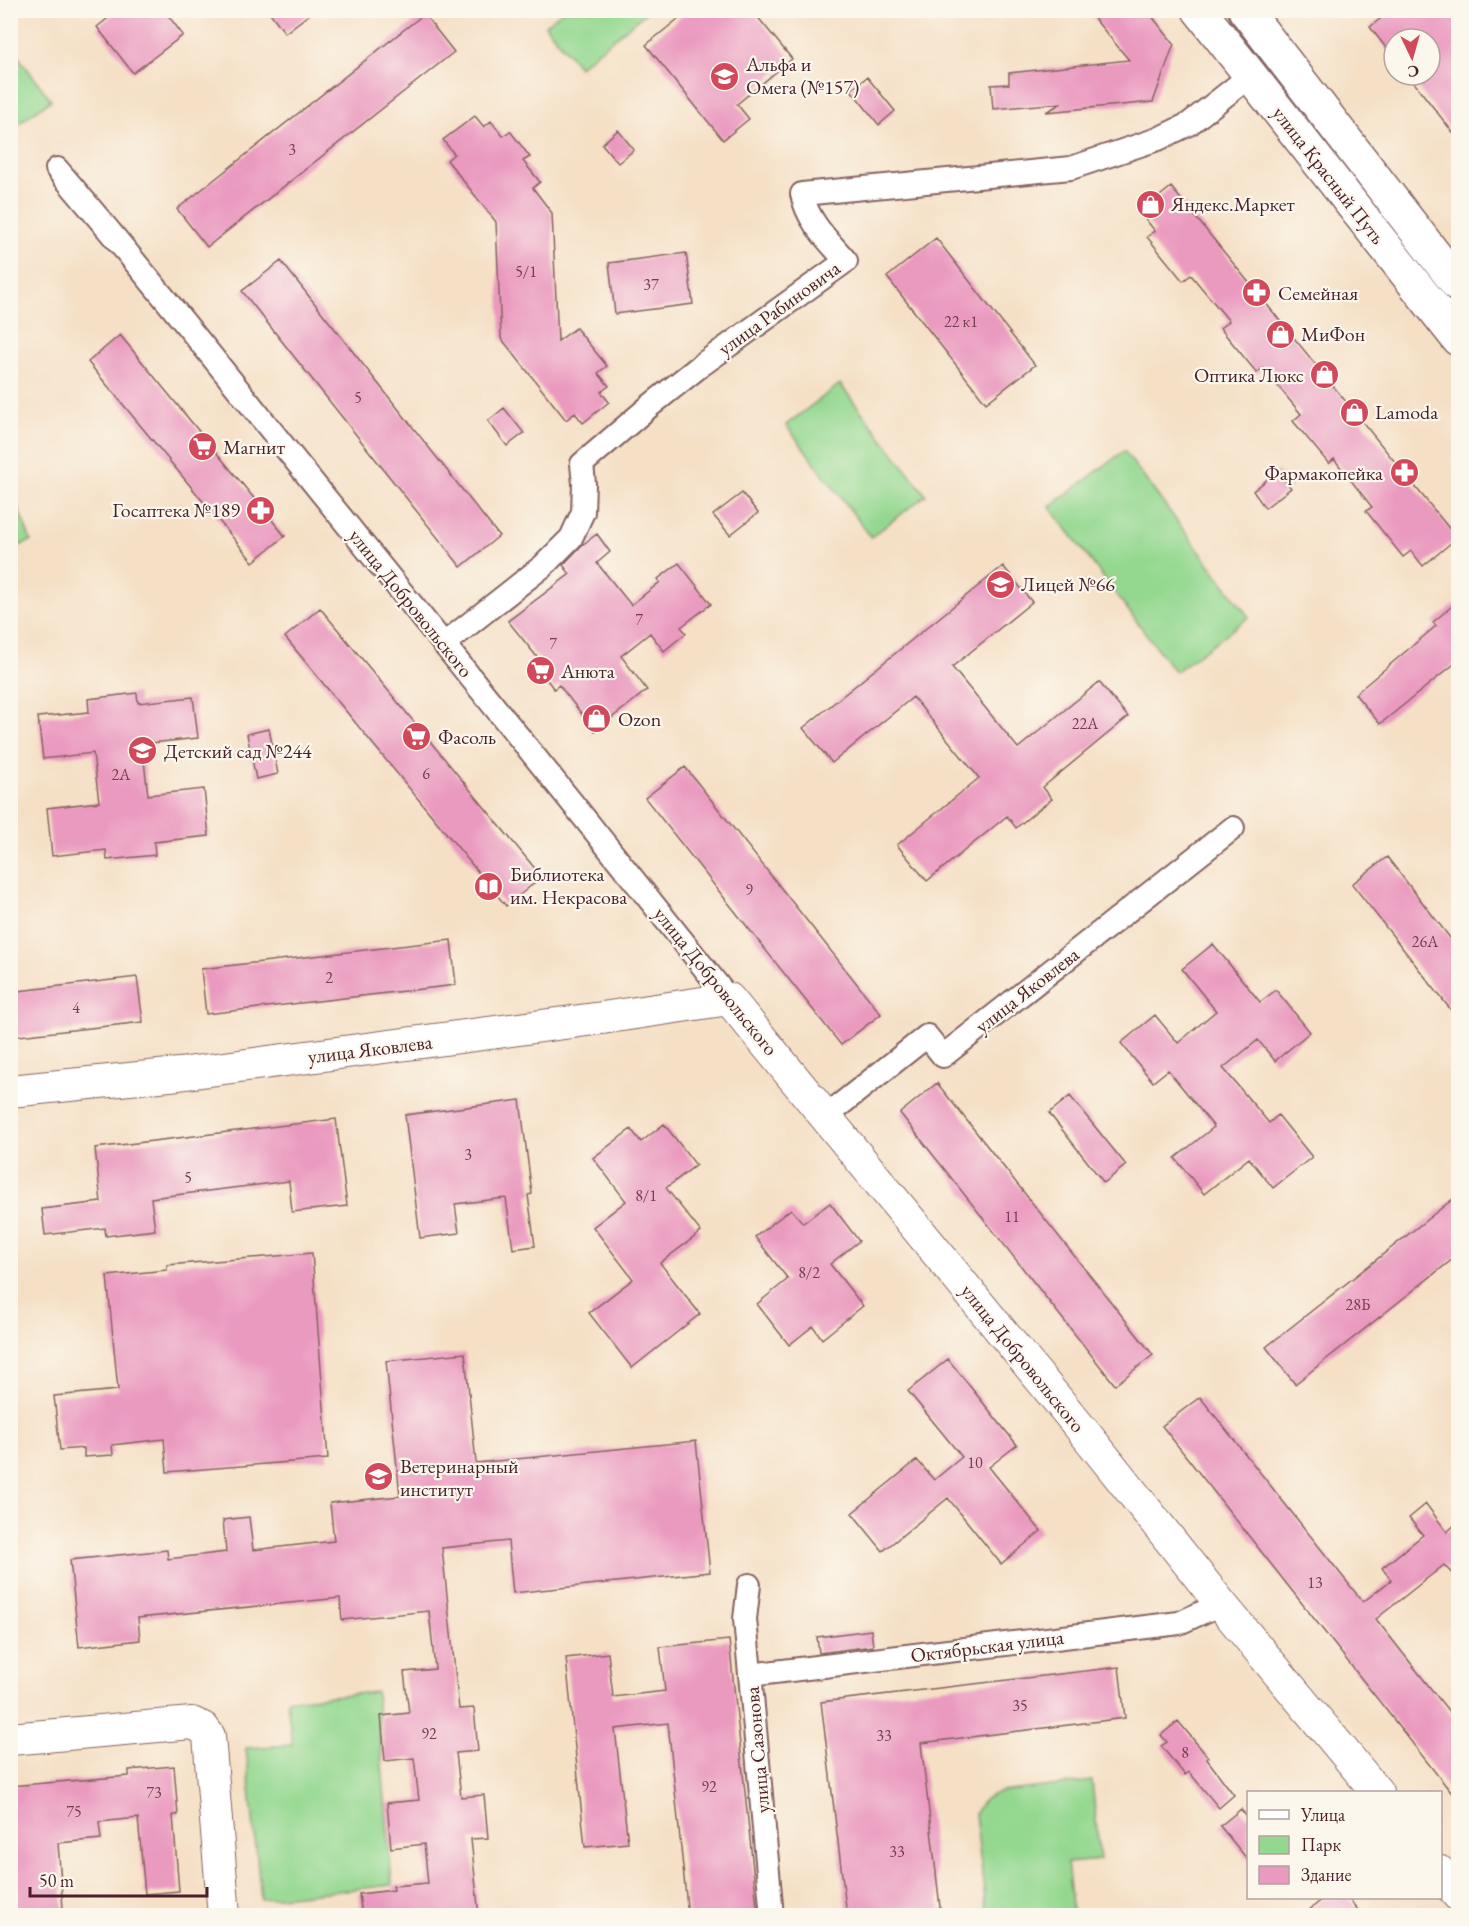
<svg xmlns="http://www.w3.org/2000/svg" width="1469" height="1926" viewBox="0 0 1469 1926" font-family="'EB Garamond',serif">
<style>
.green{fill:#94d890;stroke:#6f7c5e;stroke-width:1.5}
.building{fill:#ea99bf}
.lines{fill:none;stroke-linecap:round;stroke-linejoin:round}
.street-casing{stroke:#866361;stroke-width:26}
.secondary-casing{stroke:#866361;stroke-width:34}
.primary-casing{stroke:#866361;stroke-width:36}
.street{stroke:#fff;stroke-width:22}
.secondary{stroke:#fff;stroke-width:32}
.primary{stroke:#fff;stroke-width:33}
.labels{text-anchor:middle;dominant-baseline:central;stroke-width:4.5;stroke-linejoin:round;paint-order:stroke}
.number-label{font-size:16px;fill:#723e50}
.poi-label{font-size:20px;fill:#4a1f2b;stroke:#fbf7ec;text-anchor:start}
.street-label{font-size:20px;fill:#4a1f2b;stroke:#fbf7ec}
</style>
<rect width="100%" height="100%" fill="#fbf7ec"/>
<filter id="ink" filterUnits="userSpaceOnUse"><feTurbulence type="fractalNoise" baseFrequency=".0167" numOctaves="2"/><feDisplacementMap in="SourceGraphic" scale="12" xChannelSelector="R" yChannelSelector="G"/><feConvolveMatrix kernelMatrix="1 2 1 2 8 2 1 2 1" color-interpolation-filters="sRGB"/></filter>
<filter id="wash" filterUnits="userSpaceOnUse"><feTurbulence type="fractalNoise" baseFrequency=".008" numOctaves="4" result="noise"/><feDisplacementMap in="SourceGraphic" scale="24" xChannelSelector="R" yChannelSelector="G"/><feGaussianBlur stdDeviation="1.35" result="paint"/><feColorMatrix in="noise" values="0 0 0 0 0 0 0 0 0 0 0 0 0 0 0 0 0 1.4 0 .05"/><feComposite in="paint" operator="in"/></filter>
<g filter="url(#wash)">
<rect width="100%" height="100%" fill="#f5e0c6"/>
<!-- green -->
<path class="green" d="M564 10H648V11L579 67 545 25Z
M11 47 51 100 11 129H10Z
M840 384 926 495 871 537 786 425Z
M1124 451 1249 617 1175 672 1050 507Z
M13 495 31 541 11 549 10 496Z
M376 1692 392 1885 261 1899 246 1748 292 1745 287 1700Z
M1092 1781 1100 1860 1067 1863 1073 1915H987L975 1814C981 1801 987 1796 1001 1792Z"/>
<g id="blocks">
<!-- building -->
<path class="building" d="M118 10H164L183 35 133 73 97 27Z
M268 10H315L285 33Z
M689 10H752L792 59 737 104 749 119 723 140 646 45Z
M1087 10H1147L1174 44 1153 102 1046 112 1062 103 993 109 991 85 1009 84V73L1129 60Z
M1391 10H1458V139L1408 75H1430V39H1394V58L1370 27Z
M424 14 454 52 207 247 177 209Z
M867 77 895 111 879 125 851 90Z
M475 116 484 127 491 121 503 136 510 131 530 157 523 161 540 182 533 188 552 213 558 341 576 328 607 366 598 373 609 386 601 392 609 402 583 423 575 413 566 420 501 338 496 222 447 160 454 154 443 140Z
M618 130 634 150 618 163 602 144Z
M1171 187 1457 538 1423 566 1411 551 1403 557 1366 511 1372 507 1334 459 1329 464 1293 421 1301 414 1263 368 1257 373 1220 328 1229 321 1191 275 1183 281 1147 237 1155 231 1140 212Z
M936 238 1035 365 986 403 887 277Z
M686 253 693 304 615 314 609 263Z
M281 261 499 536 461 567 242 291Z
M120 335 285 536 253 562 88 362Z
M504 408 524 433 507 446 488 421Z
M1278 471 1291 488 1265 508 1253 491Z
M742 493 758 513 730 535 713 515Z
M597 534 610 552 597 563 631 605 660 582 658 579 679 563 711 604 681 627 686 633 664 651 650 633 621 656 647 690 595 731 559 685 554 689 536 666 541 662 508 621 570 574 563 565 582 545Z
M1003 566 1032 602 952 667 1018 748 1099 682 1128 717 1043 787 1052 799 1034 813 1016 828 1007 816 927 881 897 845 979 778 913 697 832 763 803 728Z
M1458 601V661L1380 724 1355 694 1436 626 1433 622Z
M320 608 542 877 506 906 285 637Z
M137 693 138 703 193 697 198 738 142 744 148 795 204 789 209 836 154 842 155 855 107 860 106 850 52 856 47 808 99 802 93 753 43 759 38 717 89 712 88 699Z
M269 729 278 774 256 779 247 734Z
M685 767 881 1014 841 1045 645 798Z
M1387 857 1458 948V1019L1352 884Z
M451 940 456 985 206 1014 201 969Z
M1213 944 1260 1002 1276 990 1310 1032 1275 1061 1258 1040 1223 1068 1269 1123 1278 1115 1312 1157 1273 1188 1249 1158 1204 1194 1175 1158 1214 1127 1168 1070 1153 1082 1121 1043 1155 1015 1178 1043 1216 1011 1182 969Z
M137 977 143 1022 10 1037V992Z
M937 1083 1153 1355 1115 1385 900 1113Z
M1070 1096 1126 1165 1104 1183 1049 1113Z
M520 1100 532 1194 528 1195 535 1246 513 1249 506 1198 455 1204 459 1233 420 1238 405 1115Z
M336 1119 347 1206 292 1212 289 1181 151 1198 155 1230 106 1236 105 1228 45 1235 42 1209 101 1202 95 1148Z
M664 1124 696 1165 666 1188 701 1232 660 1263 700 1314 632 1368 589 1313 633 1279 593 1227 626 1201 593 1158 631 1129 641 1142Z
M1458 1195V1255L1295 1384 1266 1347Z
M830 1203 859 1241 830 1264 863 1306 822 1339 813 1326 789 1345 757 1304 788 1279 755 1237 791 1209 803 1223Z
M312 1253 328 1459 167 1472 164 1439 112 1445 113 1455 84 1457V1448L60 1450 54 1396 118 1390 107 1276 167 1270V1265Z
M465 1353 476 1463 696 1441 710 1572 513 1593 508 1541 442 1548 459 1709 474 1708 478 1751 456 1753 461 1797 484 1795 488 1838 471 1839 479 1916H362L359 1894 394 1890 393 1886 428 1883 424 1844 391 1848 387 1803 419 1800 414 1758 385 1761 381 1716 409 1713 404 1672 435 1669 429 1611 342 1620 340 1598 138 1618 140 1640 79 1647 70 1560 167 1550 168 1559 226 1552 223 1520 249 1517 253 1550 334 1541 330 1503 400 1496 386 1361Z
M948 1359 1017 1445 989 1467 1041 1531 1001 1564 948 1498 883 1551 852 1513 917 1460 934 1480 962 1457 908 1391Z
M1200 1397 1363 1602 1391 1580 1382 1568 1423 1535 1409 1518 1426 1504 1447 1532 1458 1522V1580L1444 1565 1376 1619 1458 1723V1801L1162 1426Z
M871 1630 873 1646 819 1653 817 1637Z
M729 1640 758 1916H688L668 1723 615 1729 628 1843 585 1847 566 1658 608 1653 613 1697 665 1691 660 1647Z
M1119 1667 1125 1718 921 1743 941 1916H847L821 1702Z
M1178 1721 1208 1757 1206 1758 1234 1795 1219 1808 1189 1772 1185 1775 1161 1746 1167 1742 1161 1735Z
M174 1766 178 1815H173L179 1891 145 1894 138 1818 99 1822 101 1839 58 1843 63 1908 10 1913V1786L129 1776V1770Z
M1241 1809 1248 1819V1860L1220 1826Z
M1324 1898H1348L1363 1916H1302Z"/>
</g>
</g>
<g filter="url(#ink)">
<use href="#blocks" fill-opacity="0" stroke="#866361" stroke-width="1.5"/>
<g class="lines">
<defs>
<path id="street" d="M57 169C156 284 249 404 345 522 474 681 602 839 729 999
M444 644 543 566 571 538 583 512 584 484 582 464 651 405 700 366 846 261C827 239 808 222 802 194L1071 168 1158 139 1189 124 1251 75
M826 1116 927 1036 943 1056 1233 828
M749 1585 745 1619 772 1916
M750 1675 1179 1623 1221 1604"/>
<path id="secondary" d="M10 1091 179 1074 602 1018 729 999 1092 1442 1221 1604 1377 1792
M10 1739 192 1723 203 1728 209 1736 224 1916
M1440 1872 1458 1895"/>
<path id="primary" d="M1199 10 1458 339
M1245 10 1458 285"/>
</defs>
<!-- street casing -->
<use href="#street" class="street-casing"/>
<!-- secondary casing -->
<use href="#secondary" class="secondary-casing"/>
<!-- primary casing -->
<use href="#primary" class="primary-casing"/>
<!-- street -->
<use href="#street" class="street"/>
<!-- secondary -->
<use href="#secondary" class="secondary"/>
<!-- primary -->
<use href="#primary" class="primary"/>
</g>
</g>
<!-- icons -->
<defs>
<symbol id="school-disc" viewBox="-11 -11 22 22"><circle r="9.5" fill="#d1495b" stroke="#fbf7ec"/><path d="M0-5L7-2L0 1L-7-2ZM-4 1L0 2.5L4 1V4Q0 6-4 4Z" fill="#fff"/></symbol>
<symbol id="shop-disc" viewBox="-11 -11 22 22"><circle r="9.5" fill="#d1495b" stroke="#fbf7ec"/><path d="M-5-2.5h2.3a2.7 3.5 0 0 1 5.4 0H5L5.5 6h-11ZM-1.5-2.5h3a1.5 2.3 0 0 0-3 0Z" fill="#fff"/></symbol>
<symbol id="pharmacy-disc" viewBox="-11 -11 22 22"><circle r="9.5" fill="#d1495b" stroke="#fbf7ec"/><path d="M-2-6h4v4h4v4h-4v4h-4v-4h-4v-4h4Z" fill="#fff"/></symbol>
<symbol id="supermarket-disc" viewBox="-11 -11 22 22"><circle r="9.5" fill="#d1495b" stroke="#fbf7ec"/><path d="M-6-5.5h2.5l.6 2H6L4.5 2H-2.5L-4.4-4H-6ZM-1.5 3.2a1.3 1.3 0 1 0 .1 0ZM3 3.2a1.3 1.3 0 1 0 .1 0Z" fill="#fff"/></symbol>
<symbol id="library-disc" viewBox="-11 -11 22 22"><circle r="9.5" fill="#d1495b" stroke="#fbf7ec"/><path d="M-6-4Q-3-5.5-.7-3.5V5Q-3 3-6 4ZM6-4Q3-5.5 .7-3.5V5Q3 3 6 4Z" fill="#fff"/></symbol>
<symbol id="university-disc" viewBox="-11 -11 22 22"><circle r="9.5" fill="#d1495b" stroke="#fbf7ec"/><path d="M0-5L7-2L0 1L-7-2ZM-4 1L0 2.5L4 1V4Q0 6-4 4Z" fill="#fff"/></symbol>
</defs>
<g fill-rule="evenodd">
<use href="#school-disc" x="708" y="60" width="33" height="33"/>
<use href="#shop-disc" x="1134" y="188" width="33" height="33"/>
<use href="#pharmacy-disc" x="1240" y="276" width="33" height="33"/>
<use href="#shop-disc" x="1264" y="318" width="33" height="33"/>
<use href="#shop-disc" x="1308" y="358" width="33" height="33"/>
<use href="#shop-disc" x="1338" y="396" width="33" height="33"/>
<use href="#supermarket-disc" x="186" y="430" width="33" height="33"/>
<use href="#pharmacy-disc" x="1388" y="456" width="33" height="33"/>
<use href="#pharmacy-disc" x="244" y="494" width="33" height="33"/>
<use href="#school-disc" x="984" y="568" width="33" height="33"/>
<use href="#supermarket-disc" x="524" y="654" width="33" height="33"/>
<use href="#shop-disc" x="580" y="702" width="33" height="33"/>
<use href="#supermarket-disc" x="400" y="720" width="33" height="33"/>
<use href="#school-disc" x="126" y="734" width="33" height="33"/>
<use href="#library-disc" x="472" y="870" width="33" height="33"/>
<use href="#university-disc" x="362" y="1460" width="33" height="33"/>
</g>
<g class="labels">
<!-- number labels -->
<g class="number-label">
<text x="292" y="149">3</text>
<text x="526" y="271">5/1</text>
<text x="651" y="284">37</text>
<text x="961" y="321">22 к1</text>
<text x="358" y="397">5</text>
<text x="639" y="619">7</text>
<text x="553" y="643">7</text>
<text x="1085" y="723">22А</text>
<text x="426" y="773">6</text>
<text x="121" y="774">2А</text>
<text x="749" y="889">9</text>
<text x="1425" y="941">26А</text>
<text x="329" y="977">2</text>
<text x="76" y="1007">4</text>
<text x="468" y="1154">3</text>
<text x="188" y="1177">5</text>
<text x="646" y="1195">8/1</text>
<text x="1012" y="1216">11</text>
<text x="809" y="1272">8/2</text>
<text x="1358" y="1304">28Б</text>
<text x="975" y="1462">10</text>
<text x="1315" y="1582">13</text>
<text x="1020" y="1705">35</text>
<text x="429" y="1733">92</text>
<text x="884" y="1735">33</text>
<text x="1185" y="1752">8</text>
<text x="709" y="1786">92</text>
<text x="154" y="1792">73</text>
<text x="74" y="1811">75</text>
<text x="897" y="1851">33</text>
</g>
<!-- poi labels -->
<g class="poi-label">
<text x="746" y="64">Альфа и<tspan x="746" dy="23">Омега (№157)</tspan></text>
<text x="1171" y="204">Яндекс.Маркет</text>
<text x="1278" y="293">Семейная</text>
<text x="1301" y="334">МиФон</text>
<text x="1304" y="375" text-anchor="end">Оптика Люкс</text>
<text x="1375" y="412">Lamoda</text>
<text x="223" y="447">Магнит</text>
<text x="1383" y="473" text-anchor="end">Фармакопейка</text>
<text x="240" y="510" text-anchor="end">Госаптека №189</text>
<text x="1021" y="584">Лицей №66</text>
<text x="561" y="671">Анюта</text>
<text x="618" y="719">Ozon</text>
<text x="438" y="737">Фасоль</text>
<text x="164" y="751">Детский сад №244</text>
<text x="510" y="874">Библиотека<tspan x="510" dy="23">им. Некрасова</tspan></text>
<text x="400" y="1466">Ветеринарный<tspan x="400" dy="23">институт</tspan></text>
</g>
<!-- street labels -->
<g class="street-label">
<text transform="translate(1329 175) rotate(52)">улица Красный Путь</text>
<text transform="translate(779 308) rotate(-36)">улица Рабиновича</text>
<text transform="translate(411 603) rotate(51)">улица Добровольского</text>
<text transform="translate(716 981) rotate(51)">улица Добровольского</text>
<text transform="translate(1027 990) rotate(-38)">улица Яковлева</text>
<text transform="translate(370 1049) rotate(-7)">улица Яковлева</text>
<text transform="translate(1023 1358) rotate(51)">улица Добровольского</text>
<text transform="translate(987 1646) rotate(-7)">Октябрьская улица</text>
<text transform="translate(757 1750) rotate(-95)">улица Сазонова</text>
</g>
</g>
<!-- margin -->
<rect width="1469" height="1926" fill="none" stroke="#fbf7ec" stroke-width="36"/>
<!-- legend -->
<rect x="1247" y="1791" width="195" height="108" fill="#fbf7ec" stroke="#b4a19f" stroke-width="1.5"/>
<rect x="1259" y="1810" width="30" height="9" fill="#ffffff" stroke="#b4a19f" stroke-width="1.5"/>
<text x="1301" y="1821" font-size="18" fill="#4a1f2b">Улица</text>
<rect x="1259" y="1836" width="30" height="18" fill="#94d890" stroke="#b4a19f" stroke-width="1.5"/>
<text x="1301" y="1851" font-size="18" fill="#4a1f2b">Парк</text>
<rect x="1259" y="1866" width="30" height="18" fill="#ea99bf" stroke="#b4a19f" stroke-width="1.5"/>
<text x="1301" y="1881" font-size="18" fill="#4a1f2b">Здание</text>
<!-- north arrow -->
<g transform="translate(1412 57) rotate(175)"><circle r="28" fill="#fbf7ec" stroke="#b4a19f" stroke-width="1.5"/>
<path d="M0-4.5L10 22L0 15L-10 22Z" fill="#d1495b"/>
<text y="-9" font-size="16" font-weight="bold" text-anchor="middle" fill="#4a1f2b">С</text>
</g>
<!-- scale -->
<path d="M30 1887v9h177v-9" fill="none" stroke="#4a1f2b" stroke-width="3"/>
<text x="39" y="1887" font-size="18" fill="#4a1f2b" stroke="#fbf7ec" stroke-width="4.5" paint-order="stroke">50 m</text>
</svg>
